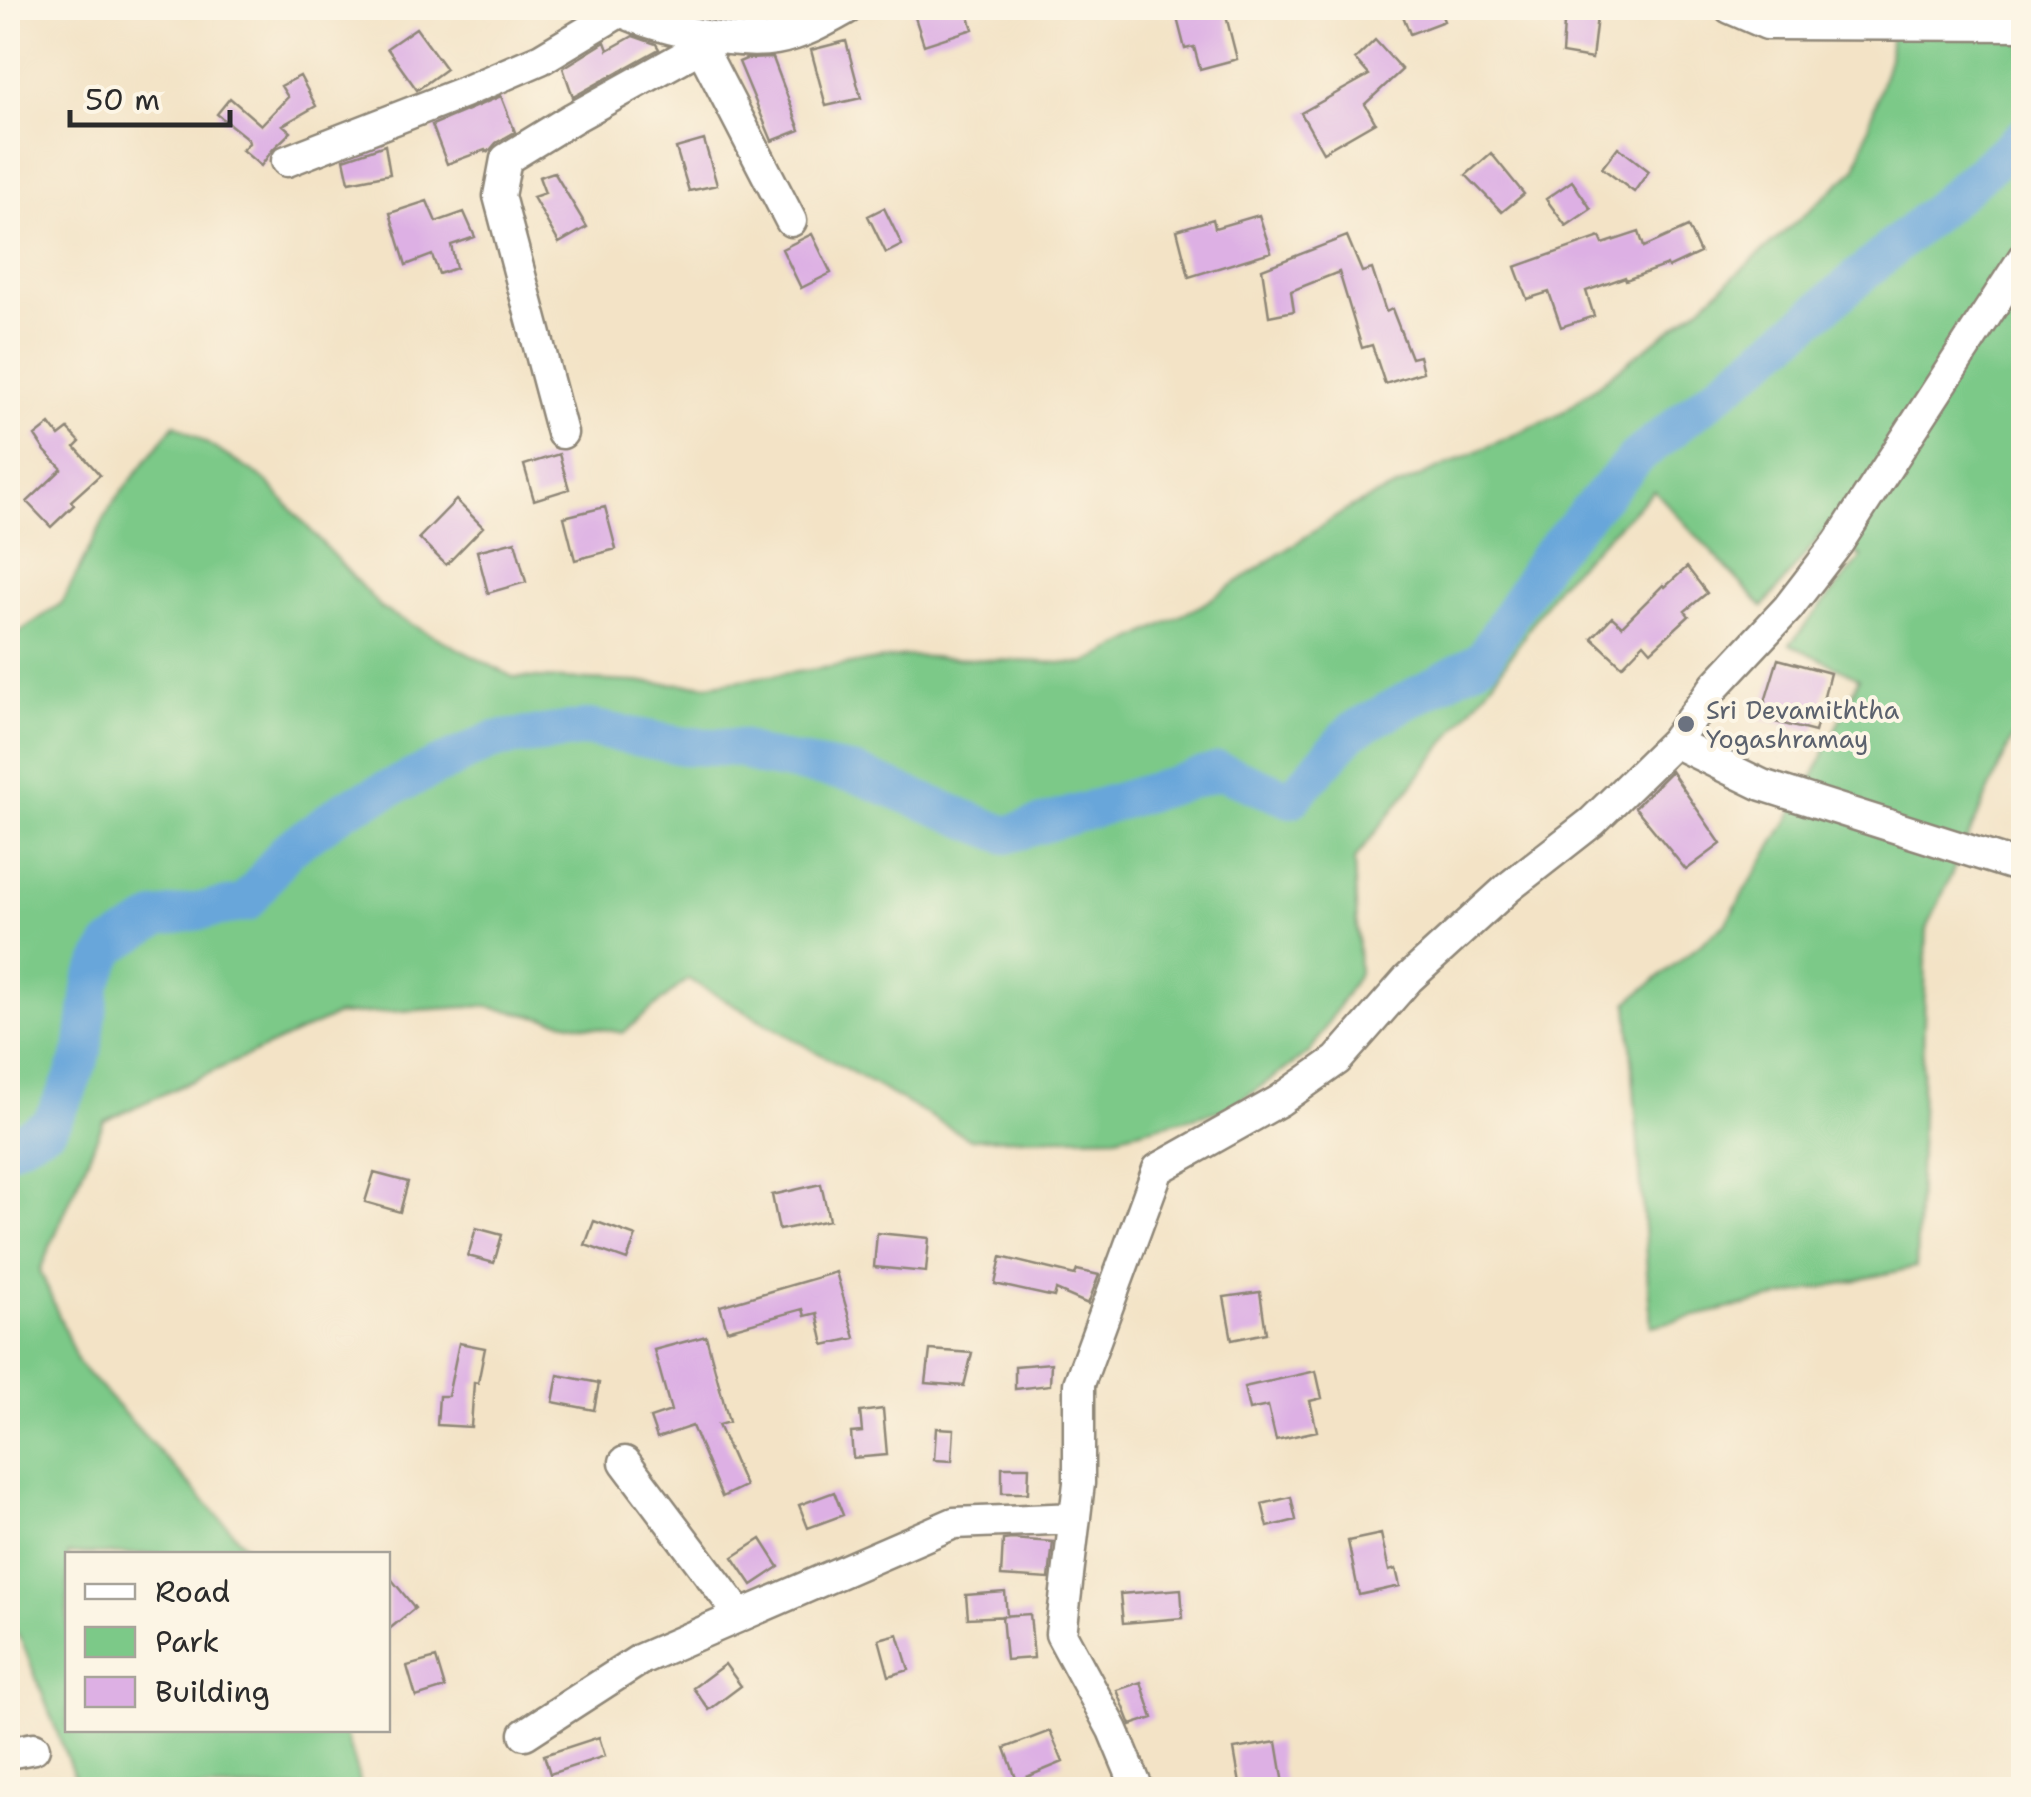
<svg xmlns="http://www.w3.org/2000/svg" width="2031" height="1797" viewBox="0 0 2031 1797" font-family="'Shantell Sans',sans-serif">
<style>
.green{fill:#7cc988;stroke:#547a5a;stroke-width:2.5}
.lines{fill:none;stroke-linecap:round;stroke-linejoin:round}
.river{stroke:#68a6da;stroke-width:38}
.building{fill:#ddb0e4}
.minor-casing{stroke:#8f8778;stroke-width:35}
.minor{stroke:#fff;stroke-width:30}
.worship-dot{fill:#6b7280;stroke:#fcf5e5;stroke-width:4}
.labels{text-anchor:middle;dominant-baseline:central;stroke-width:8;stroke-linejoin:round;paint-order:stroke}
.worship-label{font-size:25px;fill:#5b616d;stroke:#fcf5e5;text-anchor:start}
</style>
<rect width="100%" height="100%" fill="#fcf5e5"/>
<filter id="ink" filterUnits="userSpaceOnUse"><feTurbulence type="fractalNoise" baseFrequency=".01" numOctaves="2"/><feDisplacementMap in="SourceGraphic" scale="20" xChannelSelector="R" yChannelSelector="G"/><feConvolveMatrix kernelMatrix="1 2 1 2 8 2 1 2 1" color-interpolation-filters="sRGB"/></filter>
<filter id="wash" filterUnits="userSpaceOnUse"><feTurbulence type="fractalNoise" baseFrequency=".0048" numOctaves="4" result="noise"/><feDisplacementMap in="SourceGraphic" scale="40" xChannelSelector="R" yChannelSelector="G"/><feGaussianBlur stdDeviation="2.25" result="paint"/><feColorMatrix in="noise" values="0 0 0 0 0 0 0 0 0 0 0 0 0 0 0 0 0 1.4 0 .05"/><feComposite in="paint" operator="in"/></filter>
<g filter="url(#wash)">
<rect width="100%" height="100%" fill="#f3e3c6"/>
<!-- green -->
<path class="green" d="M1892 8H2023V726L2012 739 1927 929 1916 1267 1651 1326 1628 1002 1725 924 1808 788 1859 678 1790 644 1862 557 1823 533 1763 607 1654 490 1559 583 1500 672 1354 860 1359 973 1310 1052 1230 1108 1116 1136 970 1139 688 979 623 1033 484 1006 337 1015 104 1121 40 1270 78 1363 253 1554H68V1730H344L362 1789H79L23 1644 8 1619V640L62 603 111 506 175 424 264 479 382 609 513 677 707 685 906 656 1084 664 1202 605 1351 507 1559 415 1703 304 1856 169 1889 58Z"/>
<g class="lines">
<!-- river -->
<path class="river" d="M8 1147 49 1126 67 1092 83 1052 92 982 110 947 159 918 246 903 287 850 345 809 494 740 589 728 683 746 741 748 761 757 856 774 1006 835 1220 771 1291 799 1352 731 1483 659 1545 559 1637 457 1801 326 2024 136"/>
</g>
<g id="blocks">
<!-- building -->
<path class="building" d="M912 8H966L973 29 924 45Z
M1200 8H1207L1210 16 1225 12 1237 59 1200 69 1194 47 1185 49 1176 14Z
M1400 8H1439L1444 21 1410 34Z
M1565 8H1598L1592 59 1562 54Z
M416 28 446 69 417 90 387 48Z
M633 36 656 44 659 49 573 97 563 68 605 42 608 50Z
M1375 40 1402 70 1365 104 1375 122 1323 152 1301 113 1369 75 1355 59Z
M846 41 861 98 826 106 811 50Z
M773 58 800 130 772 141 739 62 746 59Z
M300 76 316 106 283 125 291 132 273 149 261 166 242 150 249 143 248 139 217 114 230 98 261 125 288 97 281 86Z
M501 96 515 132 496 143 490 150 486 152 485 150 447 164 432 125Z
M704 140 717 185 689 191 676 148Z
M385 145 390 174 349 182 344 159Z
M1618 147 1649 171 1634 192 1602 168Z
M1491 153 1524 194 1502 212 1466 175Z
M554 172 587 227 559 243 533 197 545 193 539 177Z
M1572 181 1591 209 1566 226 1546 199Z
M427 201 436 222 464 212 475 237 451 245 456 268 439 274 432 255 406 265 390 213Z
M884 208 902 245 886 253 868 216Z
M1259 215 1271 252 1189 277 1177 230 1213 219 1215 228Z
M1688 227 1700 253 1668 268 1667 265 1626 280 1625 277 1586 291 1594 316 1561 327 1549 292 1527 299 1515 267 1600 237 1603 244 1639 232 1644 247Z
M812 234 831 273 801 288 782 249Z
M1347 236 1362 272 1372 269 1386 312 1392 309 1411 358 1419 356 1423 372 1385 384 1372 345 1362 348 1339 272 1291 291 1294 311 1269 316 1262 269Z
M50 424 59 436 68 429 80 442 75 447 100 475 71 501 74 505 51 527 27 502 62 469 45 451 35 436Z
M559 454 569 489 534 500 524 465Z
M456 500 483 527 446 565 419 538Z
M605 507 616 549 575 560 564 517Z
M515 541 526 582 488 593 477 551Z
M1687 567 1707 593 1685 611 1689 616 1651 651 1644 643 1622 666 1592 638 1612 617 1622 626 1663 585 1665 587Z
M1778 659 1830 673 1815 732 1760 718Z
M1671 771 1721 844 1686 870 1635 807Z
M374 1173 408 1182 400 1212 365 1202Z
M821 1184 829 1220 779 1230 772 1195Z
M594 1221 636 1236 627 1260 585 1245Z
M476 1228 502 1235 494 1263 468 1256Z
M877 1233 929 1238 926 1272 874 1267Z
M1001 1257 1075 1275 1077 1270 1099 1275 1088 1304 1056 1290 1054 1297 995 1284Z
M836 1272 855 1338 824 1345 817 1313 805 1316 803 1309 727 1330 720 1306Z
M1260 1292 1266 1333 1232 1340 1224 1297Z
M706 1336 729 1422 718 1425 745 1486 722 1497 692 1426 657 1438 650 1418 671 1411 654 1350Z
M459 1343 485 1348 478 1383 474 1382 471 1427 437 1425 439 1396H448Z
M930 1350 972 1353 964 1386 926 1383Z
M1051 1363 1050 1385 1015 1389V1366Z
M1316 1371 1322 1398 1310 1401 1317 1431 1276 1440 1268 1406 1249 1410 1244 1387Z
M558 1375 599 1383 594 1410 553 1402Z
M883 1409 887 1455 853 1458 851 1433 862 1432 860 1412Z
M936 1428 954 1429 952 1461 934 1460Z
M1002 1467H1029L1028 1493H1002Z
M834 1492 843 1515 808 1528 799 1505Z
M1291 1497 1296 1520 1268 1527 1262 1504Z
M1381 1534 1389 1571 1396 1569 1400 1586 1359 1595 1348 1541Z
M761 1539 779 1567 752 1585 733 1557Z
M1012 1539 1053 1542 1049 1579 1001 1576 1003 1540Z
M388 1575 415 1608 388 1630Z
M1181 1589 1183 1618 1123 1623 1120 1594Z
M1005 1592 1007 1616 968 1618 966 1595Z
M1030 1614 1034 1658 1006 1660 1002 1616Z
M898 1634 909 1670 889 1676 879 1639Z
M436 1658 445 1688 416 1697 407 1666Z
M725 1664 741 1686 709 1710 693 1688Z
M1141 1682 1153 1718 1131 1725 1117 1690Z
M1050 1731 1063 1762 1017 1781 1005 1748Z
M599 1737 605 1756 550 1774 544 1755Z
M1277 1742 1285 1790H1241L1234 1749Z"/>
</g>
</g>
<g filter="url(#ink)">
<use href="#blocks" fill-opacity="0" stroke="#8f8778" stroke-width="2.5"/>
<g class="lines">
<defs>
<path id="minor" d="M615 8C651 28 735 46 776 39 803 34 825 21 848 8
M1730 8 1767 24 2024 25
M700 45 791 221
M287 161 464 92 541 59 621 11
M562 433 499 196 506 159 573 118 717 38
M1674 742 1762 785 2024 868
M625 1462 740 1615
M525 1734 641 1659 954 1523 1075 1518
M8 1753 34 1748
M1138 1790 1113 1730 1061 1634 1079 1483V1384L1158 1169 1279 1101 1337 1060 1408 979 1509 887 1592 822 1674 742 1715 686 1788 608 1838 543 2024 257"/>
</defs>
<!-- minor casing -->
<use href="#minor" class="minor-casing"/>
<!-- minor -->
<use href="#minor" class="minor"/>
</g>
</g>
<!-- markers -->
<circle class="worship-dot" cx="1686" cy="724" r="10"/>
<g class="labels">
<!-- worship labels -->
<g class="worship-label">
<text x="1706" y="710">Sri Devamiththa<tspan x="1706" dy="29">Yogashramay</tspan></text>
</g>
</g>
<!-- margin -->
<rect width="2031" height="1797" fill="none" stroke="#fcf5e5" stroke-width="40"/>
<!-- legend -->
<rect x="65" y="1552" width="325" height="180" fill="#fcf5e5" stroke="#a8a49b" stroke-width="2.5"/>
<rect x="85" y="1584" width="50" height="15" fill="#ffffff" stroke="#a8a49b" stroke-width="2.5"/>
<text x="155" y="1602" font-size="30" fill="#2b2b2b">Road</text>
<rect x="85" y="1627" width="50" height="30" fill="#7cc988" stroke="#a8a49b" stroke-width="2.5"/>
<text x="155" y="1652" font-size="30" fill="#2b2b2b">Park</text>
<rect x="85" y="1677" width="50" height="30" fill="#ddb0e4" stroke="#a8a49b" stroke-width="2.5"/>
<text x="155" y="1702" font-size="30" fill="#2b2b2b">Building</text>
<!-- scale -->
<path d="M70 110v15h160v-15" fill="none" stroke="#2b2b2b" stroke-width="5"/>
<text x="85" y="110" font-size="30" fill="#2b2b2b" stroke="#fcf5e5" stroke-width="8" paint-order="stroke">50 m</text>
</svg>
